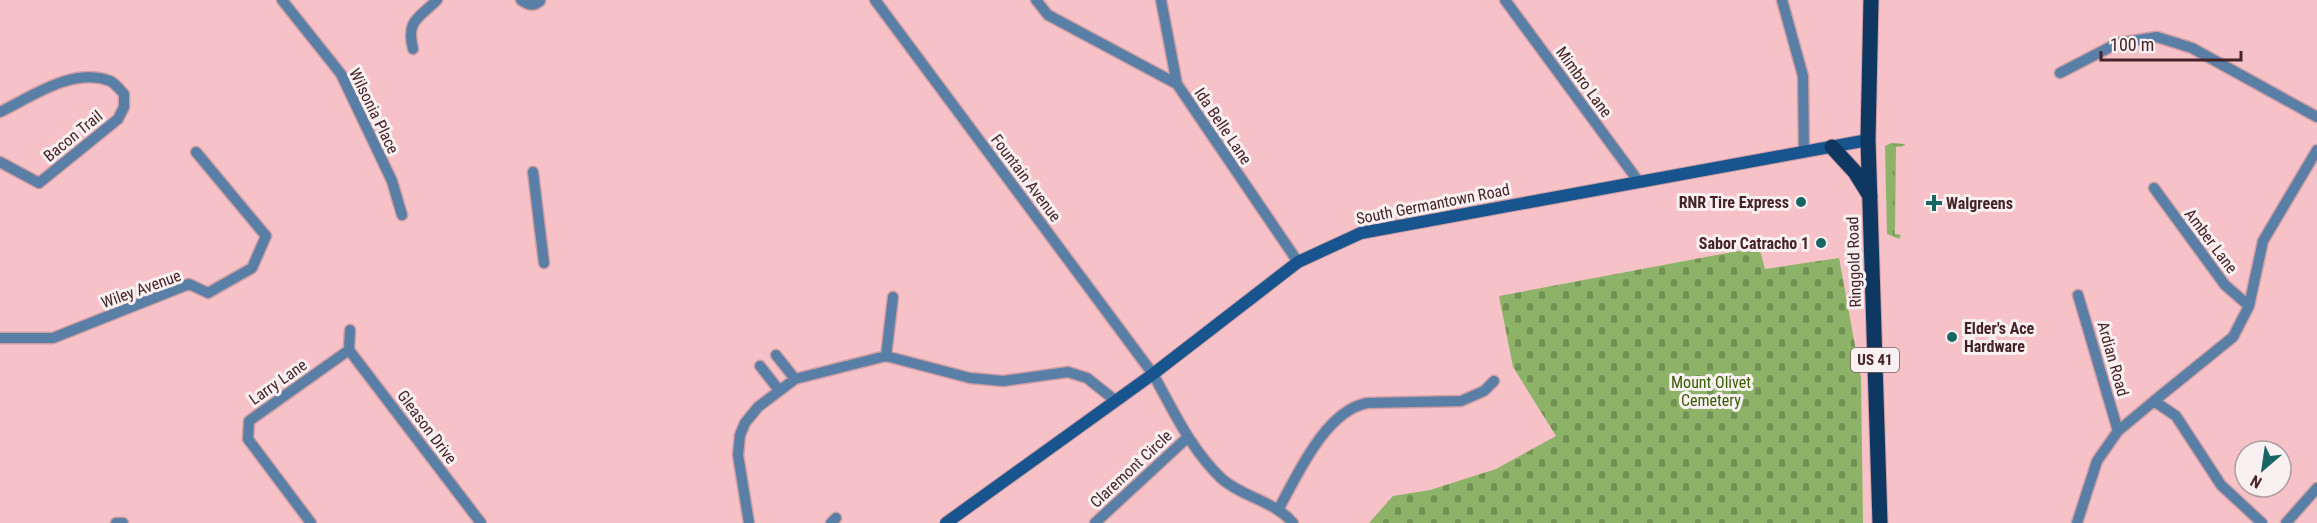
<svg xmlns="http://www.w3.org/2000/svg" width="2317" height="523" viewBox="0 0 2317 523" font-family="'Roboto Condensed',sans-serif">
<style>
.grass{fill:url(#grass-tufts)}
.cemetery{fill:url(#cemetery-stones)}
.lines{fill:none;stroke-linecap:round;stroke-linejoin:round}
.street-casing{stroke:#d09fa4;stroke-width:13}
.secondary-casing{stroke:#d09fa4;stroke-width:14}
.primary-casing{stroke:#d09fa4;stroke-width:17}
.street{stroke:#5a7fa7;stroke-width:10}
.secondary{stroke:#18558f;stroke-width:12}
.primary{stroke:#0e3861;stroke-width:15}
.poi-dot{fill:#186663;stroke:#f9f0f1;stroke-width:2}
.labels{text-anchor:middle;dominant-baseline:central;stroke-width:6;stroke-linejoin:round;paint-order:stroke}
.shield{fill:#f9f0f1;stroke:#7b6064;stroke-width:1.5}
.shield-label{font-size:15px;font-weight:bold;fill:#452328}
.street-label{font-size:16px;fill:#452328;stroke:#f9f0f1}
.poi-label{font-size:16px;font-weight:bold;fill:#452328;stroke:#f9f0f1;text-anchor:end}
.park-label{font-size:16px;fill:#365b00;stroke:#f9f0f1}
</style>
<defs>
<pattern id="grass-tufts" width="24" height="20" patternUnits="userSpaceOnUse" patternTransform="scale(1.5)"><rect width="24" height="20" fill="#8cb367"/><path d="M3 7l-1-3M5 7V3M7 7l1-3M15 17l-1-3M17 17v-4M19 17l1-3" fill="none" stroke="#749155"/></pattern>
<pattern id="cemetery-stones" width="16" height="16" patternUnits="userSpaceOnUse" patternTransform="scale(1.5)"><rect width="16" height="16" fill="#8cb367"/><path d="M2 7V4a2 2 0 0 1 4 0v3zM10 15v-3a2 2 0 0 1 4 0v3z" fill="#749155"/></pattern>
</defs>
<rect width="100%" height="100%" fill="#f7c2c7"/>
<!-- grass -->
<path class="grass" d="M1891 143 1905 144 1904 146 1896 147 1895 234 1901 235 1899 239 1887 234 1885 146Z"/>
<!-- cemetery -->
<path class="cemetery" d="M1759 247 1765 269 1839 258 1861 378 1863 523H1369L1393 496 1430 490 1496 469 1556 436 1513 367 1499 296Z"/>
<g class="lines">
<defs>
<path id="street" d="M282 0 341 74 392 181 402 215
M521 0C528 5 533 7 540 1
M875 0 1153 374C1173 410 1191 450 1222 479 1242 497 1275 501 1293 523
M1036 0 1048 15 1177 84 1298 262
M1161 0 1177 84
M1505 0 1639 182
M1782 0 1803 76 1804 152
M413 49C406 20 418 19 437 0
M2060 73 2118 43 2157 37 2192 48 2317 117
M0 112C33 96 72 67 110 81 115 83 120 90 124 94V107L118 119 39 183 0 162
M533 172 544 263
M2154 188 2225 285 2249 306
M2078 295 2118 431
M0 338H53L189 284 208 293 252 268 266 236 196 152
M349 350 481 523
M776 355 795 379
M886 356 893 297
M760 366 779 390
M2154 401 2233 337 2249 306 2263 241 2317 150
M1278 510C1297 476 1325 411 1367 403L1461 401 1484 391 1494 381
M116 523H123
M311 523 248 439 249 421 349 350 350 330
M749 523 738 455 740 435 745 423 758 407 795 379 886 356 970 378 1003 381 1068 372 1087 378 1116 401
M831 523 836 518
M1095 523 1188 437
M2077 523 2097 461 2118 431 2154 401 2176 416 2221 485 2262 523
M2286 523 2317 488"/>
<path id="secondary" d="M946 523 1153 374 1298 262 1361 233 1868 140"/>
<path id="primary" d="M1871 0 1868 140 1880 523
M1832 147 1855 172 1870 196"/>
</defs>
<!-- street casing -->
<use href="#street" class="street-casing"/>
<!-- secondary casing -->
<use href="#secondary" class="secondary-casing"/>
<!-- primary casing -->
<use href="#primary" class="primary-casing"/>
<!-- street -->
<use href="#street" class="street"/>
<!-- secondary -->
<use href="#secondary" class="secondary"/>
<!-- primary -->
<use href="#primary" class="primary"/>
</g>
<!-- markers -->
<g class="poi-dot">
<circle cx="1801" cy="202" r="6"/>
<path d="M1931 194h6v6h6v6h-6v6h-6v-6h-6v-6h6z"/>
<circle cx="1821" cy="243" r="6"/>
<circle cx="1952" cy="337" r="6"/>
</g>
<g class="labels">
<!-- shield labels -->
<rect class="shield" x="1851" y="348" width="48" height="24" rx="4.5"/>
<g class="shield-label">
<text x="1875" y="360">US 41</text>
</g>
<!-- street labels -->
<g class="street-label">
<text transform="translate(1584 82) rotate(54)">Mimbro Lane</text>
<text transform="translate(374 111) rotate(64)">Wilsonia Place</text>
<text transform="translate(1223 126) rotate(56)">Ida Belle Lane</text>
<text transform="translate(73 136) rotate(-39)">Bacon Trail</text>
<text transform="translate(1026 178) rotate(53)">Fountain Avenue</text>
<text transform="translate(1433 204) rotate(-11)">South Germantown Road</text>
<text transform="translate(2211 241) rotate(53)">Amber Lane</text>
<text transform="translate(1854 262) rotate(-92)">Ringgold Road</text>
<text transform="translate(141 289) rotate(-20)">Wiley Avenue</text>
<text transform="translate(2113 359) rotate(74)">Ardian Road</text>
<text transform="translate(278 382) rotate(-35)">Larry Lane</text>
<text transform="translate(427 427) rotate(53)">Gleason Drive</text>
<text transform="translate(1131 469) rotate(-43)">Claremont Circle</text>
</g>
<!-- poi labels -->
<g class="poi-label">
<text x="1789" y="202">RNR Tire Express</text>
<text x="1946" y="203" text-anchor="start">Walgreens</text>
<text x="1809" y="243">Sabor Catracho 1</text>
<text x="1964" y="328" text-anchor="start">Elder's Ace<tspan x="1964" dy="18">Hardware</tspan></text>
</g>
<!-- park labels -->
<g class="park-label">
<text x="1711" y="382">Mount Olivet<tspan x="1711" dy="18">Cemetery</tspan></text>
</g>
</g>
<!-- north arrow -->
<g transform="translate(2263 469) rotate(209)"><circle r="28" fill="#f9f0f1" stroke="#b19ea1" stroke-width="1.5"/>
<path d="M0-4.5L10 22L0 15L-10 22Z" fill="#186663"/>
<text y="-9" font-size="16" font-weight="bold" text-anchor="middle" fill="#452328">N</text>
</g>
<!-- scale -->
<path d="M2101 51v9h140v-9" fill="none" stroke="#452328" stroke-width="3"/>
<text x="2110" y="51" font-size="18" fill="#452328" stroke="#f9f0f1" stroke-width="4.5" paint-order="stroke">100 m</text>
</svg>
